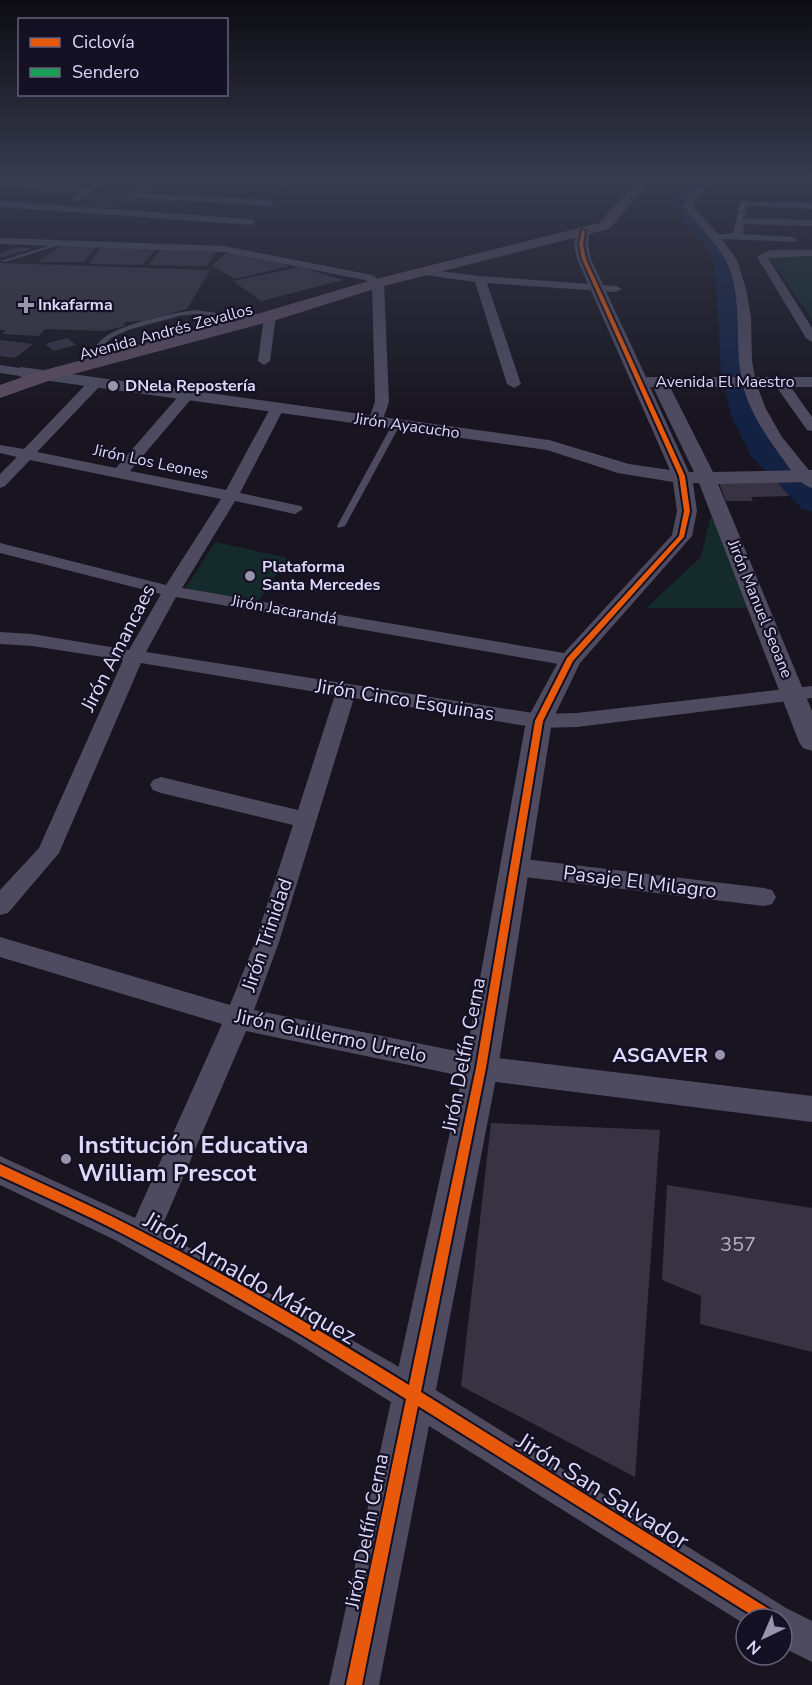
<svg xmlns="http://www.w3.org/2000/svg" width="812" height="1685" viewBox="0 0 812 1685" font-family="'Nunito Sans',sans-serif">
<style>
.green{fill:#152a2b}
.lines{fill:none;stroke-linecap:round;stroke-linejoin:round}
.river{fill:#132243;fill-rule:evenodd}
.building{fill:#373342}
.service{fill:#4e4b60;fill-rule:evenodd}
.minor{fill:#4e4b60;fill-rule:evenodd}
.tertiary{fill:#4e4b60;fill-rule:evenodd}
.trunk{fill:#5a4c61;fill-rule:evenodd}
.quiet{stroke:#1a9f57;stroke-width:4;stroke-dasharray:7 4;stroke-linecap:butt}
.cycleway-casing{stroke:#151124;stroke-width:4}
.cycleway{fill:#e8590c;fill-rule:evenodd}
.poi-dot{fill:#9994ae;stroke:#151124;stroke-width:2}
.labels{text-anchor:middle;dominant-baseline:central;stroke-width:4.5;stroke-linejoin:round;paint-order:stroke}
.far-poi-label{font-size:16px;font-weight:bold;fill:#ded8fb;stroke:#151124;text-anchor:start}
.far-street-label{font-size:16px;fill:#ded8fb;stroke:#151124}
.street-label{font-size:20px;fill:#ded8fb;stroke:#151124}
.poi-label{font-size:20px;font-weight:bold;fill:#ded8fb;stroke:#151124;text-anchor:end}
.near-number-label{font-size:20px;fill:#b4afcd}
.near-poi-label{font-size:24px;font-weight:bold;fill:#ded8fb;stroke:#151124;text-anchor:start}
.near-street-label{font-size:24px;fill:#ded8fb;stroke:#151124}
</style>
<rect width="100%" height="100%" fill="#181520"/>
<!-- green -->
<path class="green" d="M112 177H150L113 209 74 207Z
M769 257H812V319L808 313Z
M711 515 749 608H646L701 557Z
M215 542 287 558 257 603 185 589Z"/>
<g class="lines">
<!-- river -->
<path class="river" d="M697 177H714L691 200 690 206 718 236 735 264 745 374 758 418 773 446 812 486V512L802 509 751 456 732 418 721 374 715 264 703 243 672 207 677 194Z"/>
</g>
<!-- building -->
<path class="building" d="M97 245 84 262H37L60 246Z
M101 246 157 248 142 265 89 264Z
M17 247 32 249 0 258V253Z
M161 249 218 250 206 266 148 265Z
M227 252 264 259 289 266 235 279 212 266Z
M0 263 210 270 187 309 142 321 125 322 124 326 105 331 45 329 39 336 2 334 6 330H0Z
M300 267 343 280 261 301 233 281Z
M67 338 76 345 54 351 45 344Z
M0 340 33 344 15 358 0 356Z
M777 482 789 496 751 497 753 501H726L719 483Z
M491 1123 660 1130 635 1477 461 1386Z
M667 1185 812 1208V1352L700 1324 701 1296 662 1280Z"/>
<g class="lines">
<!-- service -->
<path class="service" d="M61 242 66 243 5 262 0 261Z
M195 310 231 315 228 317 195 314 179 316 128 330 111 338 96 353 91 352C96 346 101 339 108 335 127 323 172 313 195 310Z
M393 423 400 425 345 526 338 528 337 526Z"/>
<!-- minor -->
<path class="minor" d="M100 177H111L77 202 72 199 80 192 0 187V181L87 187Z
M152 177H162L144 193 270 200 275 203 270 206 138 198 134 201H128V197Z
M182 177 289 181 294 184 289 187 187 180Z
M577 177H612L632 181 627 184 582 180Z
M708 177H718L696 200 694 207 719 235 733 233 740 201 812 203V209L747 206 745 218 812 220V226L744 224 743 234 792 237 797 240 796 242 722 239 737 260 746 289 751 317 752 361 756 383 766 409 782 437 812 474V488C800 485 790 469 783 459 764 434 743 402 740 369 736 335 741 303 730 270 721 245 699 228 684 207L688 197Z
M0 201 251 219 256 222 251 225 0 207Z
M0 238 224 246 372 275 384 283 389 402 382 422 375 426 368 422 375 402 372 284 365 280 224 252 0 244Z
M770 250H812V256L768 258 812 328V342L806 338 757 257Z
M422 269 480 276 616 286 622 289 616 292 487 283 521 384 514 388 507 384 475 282 418 274 417 272Z
M270 312 276 316 270 361 264 365 258 361 264 316Z
M0 365 26 369 27 372 21 376 0 373Z
M780 378 785 379 812 417V431L807 430 773 382Z
M95 379 100 380 102 383 100 386 37 452 116 468 182 392H192L194 395 192 398 130 471 226 490 272 405H282L284 408 240 493 301 506 303 509 295 514 235 501 182 588 570 654 577 656 579 660 577 664 570 666 176 597 146 652 539 714 577 713 812 686V698L577 727 539 728 354 698 279 942 254 1010 481 1056 812 1096V1122L481 1080 246 1031 160 1231 394 1364 786 1608 812 1621V1662L782 1647V1619H746V1625L292 1340 115 1240 0 1185V1156L135 1218 222 1024 0 957V937L230 1005 255 942 293 825 161 793 153 790 150 785 153 780 161 777 298 810 335 695 141 663 59 853 8 913 0 915V890L39 848 123 660 32 646 0 644V632L32 634 129 650 161 594 0 553V543L166 585 221 499 30 460 5 486 0 488V474L17 457 0 453V445L24 449 90 380Z
M516 858 764 888 772 890 776 897 772 904 764 906 516 876 508 873 505 867 508 861Z"/>
<!-- tertiary -->
<path class="tertiary" d="M583 227 589 231 588 244 591 259 646 377H812V387H670L713 472 812 470V482L718 484 812 711V751L803 748 799 742 699 483H693L697 511 692 536 580 663 552 721 498 1068 379 1685H329L464 1068 526 721 562 655 672 535 677 511 673 482 618 473 547 450 21 377 13 372 21 367 549 440 629 464 670 470 577 259 574 244 577 231ZM650 387H653L694 472H689Z"/>
<!-- trunk -->
<path class="trunk" d="M640 177H654L609 229 384 286 276 320 51 380 0 398V385L37 372 264 312 372 280 599 223Z"/>
<!-- quiet -->
<path class="quiet" d="M740 221 743 203"/>
<defs>
<path id="cycleway" d="M582 230 585 231 583 244 586 259 685 476 690 511 684 537 573 661 543 721 486 1068 421 1392 777 1614 780 1619H758L418 1406 362 1685H346L406 1399C314 1341 220 1285 123 1234 83 1213 41 1195 0 1176V1164C18 1172 36 1181 54 1189 177 1245 294 1314 409 1385L476 1068 535 721 567 658 679 536 684 511 679 476 582 259 579 244Z"/>
</defs>
<!-- cycleway casing -->
<use href="#cycleway" class="cycleway-casing"/>
<!-- cycleway -->
<use href="#cycleway" class="cycleway"/>
</g>
<!-- sky -->
<linearGradient id="sky" x2="0" y2="1"><stop stop-color="#0d0c12"/><stop offset="0.43" stop-color="#373b4e"/><stop offset="1" stop-color="#373b4e" stop-opacity="0"/></linearGradient>
<rect width="812" height="413" fill="url(#sky)"/>
<!-- markers -->
<g class="poi-dot">
<path d="M23 296h6v6h6v6h-6v6h-6v-6h-6v-6h6z"/>
<circle cx="113" cy="386" r="6"/>
<circle cx="250" cy="576" r="6"/>
<circle cx="720" cy="1055" r="6"/>
<circle cx="66" cy="1159" r="6"/>
</g>
<g class="labels">
<!-- far-poi labels -->
<g class="far-poi-label">
<text x="38" y="305">Inkafarma</text>
<text x="125" y="386">DNela Repostería</text>
<text x="262" y="567">Plataforma<tspan x="262" dy="18">Santa Mercedes</tspan></text>
</g>
<!-- far-street labels -->
<g class="far-street-label">
<text transform="translate(166 332) rotate(-15)">Avenida Andrés Zevallos</text>
<text x="725" y="382">Avenida El Maestro</text>
<text transform="translate(407 426) rotate(8)">Jirón Ayacucho</text>
<text transform="translate(151 462) rotate(12)">Jirón Los Leones</text>
<text transform="translate(760 609) rotate(68)">Jirón Manuel Seoane</text>
<text transform="translate(284 610) rotate(10)">Jirón Jacarandá</text>
</g>
<!-- street labels -->
<g class="street-label">
<text transform="translate(118 648) rotate(-63)">Jirón Amancaes</text>
<text transform="translate(405 700) rotate(9)">Jirón Cinco Esquinas</text>
<text transform="translate(640 882) rotate(7)">Pasaje El Milagro</text>
<text transform="translate(267 935) rotate(-71)">Jirón Trinidad</text>
<text transform="translate(331 1036) rotate(12)">Jirón Guillermo Urrelo</text>
<text transform="translate(464 1055) rotate(-79)">Jirón Delfín Cerna</text>
<text transform="translate(367 1531) rotate(-79)">Jirón Delfín Cerna</text>
</g>
<!-- poi labels -->
<g class="poi-label">
<text x="708" y="1055">ASGAVER</text>
</g>
<!-- near-number labels -->
<g class="near-number-label">
<text x="738" y="1244">357</text>
</g>
<!-- near-poi labels -->
<g class="near-poi-label">
<text x="78" y="1145">Institución Educativa<tspan x="78" dy="28">William Prescot</tspan></text>
</g>
<!-- near-street labels -->
<g class="near-street-label">
<text transform="translate(250 1278) rotate(30)">Jirón Arnaldo Márquez</text>
<text transform="translate(603 1491) rotate(32)">Jirón San Salvador</text>
</g>
</g>
<!-- legend -->
<rect x="18" y="18" width="210" height="78" fill="#151124" stroke="#65617a" stroke-width="1.5"/>
<rect x="30" y="38" width="30" height="9" fill="#e8590c" stroke="#65617a" stroke-width="1.5"/>
<text x="72" y="48" font-size="18" fill="#ded8fb">Ciclovía</text>
<rect x="30" y="68" width="30" height="9" fill="#1a9f57" stroke="#65617a" stroke-width="1.5"/>
<text x="72" y="78" font-size="18" fill="#ded8fb">Sendero</text>
<!-- north arrow -->
<g transform="translate(764 1637) rotate(224)"><circle r="28" fill="#151124" stroke="#65617a" stroke-width="1.5"/>
<path d="M0-4.5L10 22L0 15L-10 22Z" fill="#9994ae"/>
<text y="-9" font-size="16" font-weight="bold" text-anchor="middle" fill="#ded8fb">N</text>
</g>
</svg>
